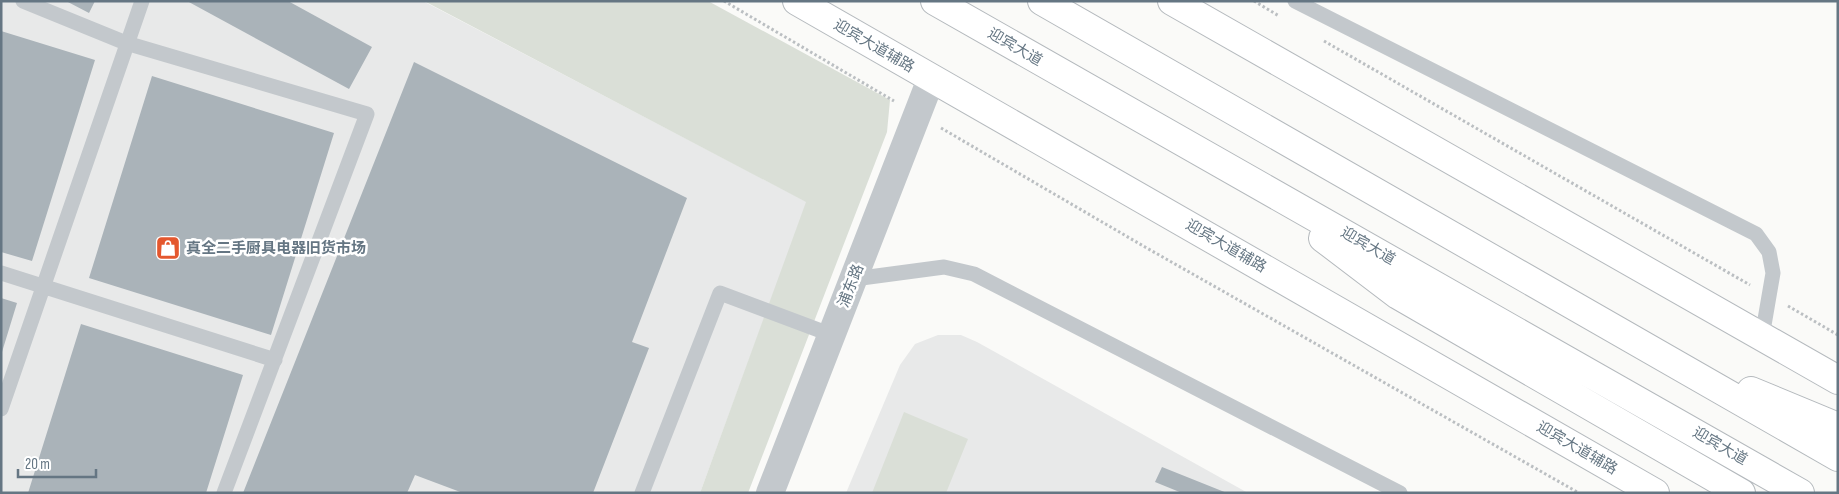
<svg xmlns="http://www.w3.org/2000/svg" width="1839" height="494" viewBox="0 0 1839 494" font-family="'Sofia Sans Condensed','Noto Sans SC',sans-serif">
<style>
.built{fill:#e8e9e9}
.green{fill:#dadfd7}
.building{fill:#aab3b9}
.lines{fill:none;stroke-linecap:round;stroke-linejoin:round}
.primary-casing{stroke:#b5babe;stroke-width:30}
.trunk-casing{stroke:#b4b9bd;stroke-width:30}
.path{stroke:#bbbfc2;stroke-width:3;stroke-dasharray:2.5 2.5;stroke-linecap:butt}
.service{stroke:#c3c8cc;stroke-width:15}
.tertiary{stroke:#c3c8cc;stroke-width:28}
.primary{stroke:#fff;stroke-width:28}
.trunk{stroke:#fff;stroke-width:28}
.labels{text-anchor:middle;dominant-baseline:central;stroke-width:5;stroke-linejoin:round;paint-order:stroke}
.street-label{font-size:15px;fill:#657683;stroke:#fff}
.poi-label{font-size:15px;font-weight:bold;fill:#657683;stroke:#fff;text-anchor:start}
</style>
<rect width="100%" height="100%" fill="#fafaf8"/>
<!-- built -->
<path class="built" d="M1 1H423L807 202 700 493H1Z
M938 335H961L977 342 1248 493H846L900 365 915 344Z"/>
<!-- green -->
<path class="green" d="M424 1H708L890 100 887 132 748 493H700L806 202Z
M904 412 968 439 946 493H872Z"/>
<!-- building -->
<path class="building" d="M66 1H95L89 13Z
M187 1H288L372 47 349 89Z
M1 31 95 60 32 261 1 252Z
M414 62 687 198 632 342 649 348 593 493H463L415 475 407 493H243Z
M152 76 334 133 271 335 89 278Z
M1 298 17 303 2 352H1Z
M81 324 243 375 206 493H28Z
M1162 467 1227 493H1182L1155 482Z"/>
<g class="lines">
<defs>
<path id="primary" d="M797 1 1655 493
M1172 1 1838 380"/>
<path id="trunk" d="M935 1 1800 493
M1042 1 1838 457
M1323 238 1398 295 1741 493
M1751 391 1838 427"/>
</defs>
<!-- primary casing -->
<use href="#primary" class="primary-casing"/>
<!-- trunk casing -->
<use href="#trunk" class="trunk-casing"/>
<!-- path -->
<path class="path" d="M724 1 894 101
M1254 1 1279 16
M1324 41 1750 285
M941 128 1145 247 1579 493
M1788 306 1838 335"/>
<!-- service -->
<path class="service" d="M23 1 126 43 367 114 224 493
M1295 1 1756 234 1769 252 1773 273 1763 331
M1 273 275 360
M854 279 944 267 974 274 1400 493
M1 409 142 1
M642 493 720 293 832 335"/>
<!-- tertiary -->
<path class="tertiary" d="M770 493 931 79"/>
<!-- primary -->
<use href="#primary" class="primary"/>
<!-- trunk -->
<use href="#trunk" class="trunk"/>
</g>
<!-- icons -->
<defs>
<symbol id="shop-square" viewBox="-11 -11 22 22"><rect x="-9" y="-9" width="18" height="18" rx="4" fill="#e4572e" stroke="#fff"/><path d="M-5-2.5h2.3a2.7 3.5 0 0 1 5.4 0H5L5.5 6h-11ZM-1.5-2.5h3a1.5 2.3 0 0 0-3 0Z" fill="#fff"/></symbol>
</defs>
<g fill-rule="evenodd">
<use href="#shop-square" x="154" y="234" width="28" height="28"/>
</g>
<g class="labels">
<!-- street labels -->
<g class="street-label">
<text transform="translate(874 46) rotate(30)">迎宾大道辅路</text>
<text transform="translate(1015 47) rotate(30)">迎宾大道</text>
<text transform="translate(1226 246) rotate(30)">迎宾大道辅路</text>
<text transform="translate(1368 246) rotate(30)">迎宾大道</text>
<text transform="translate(851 286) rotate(-69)">浦东路</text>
<text transform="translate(1720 446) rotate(30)">迎宾大道</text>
<text transform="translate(1577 448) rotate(30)">迎宾大道辅路</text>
</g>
<!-- poi labels -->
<g class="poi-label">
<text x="186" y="248">真全二手厨具电器旧货市场</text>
</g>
</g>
<!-- border -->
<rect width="1839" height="494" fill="none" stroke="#657683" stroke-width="5"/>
<!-- scale -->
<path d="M18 469v8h78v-8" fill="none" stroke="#657683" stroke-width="2.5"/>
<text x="25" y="469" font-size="15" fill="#657683" stroke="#ffffff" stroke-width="4" paint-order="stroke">20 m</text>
</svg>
